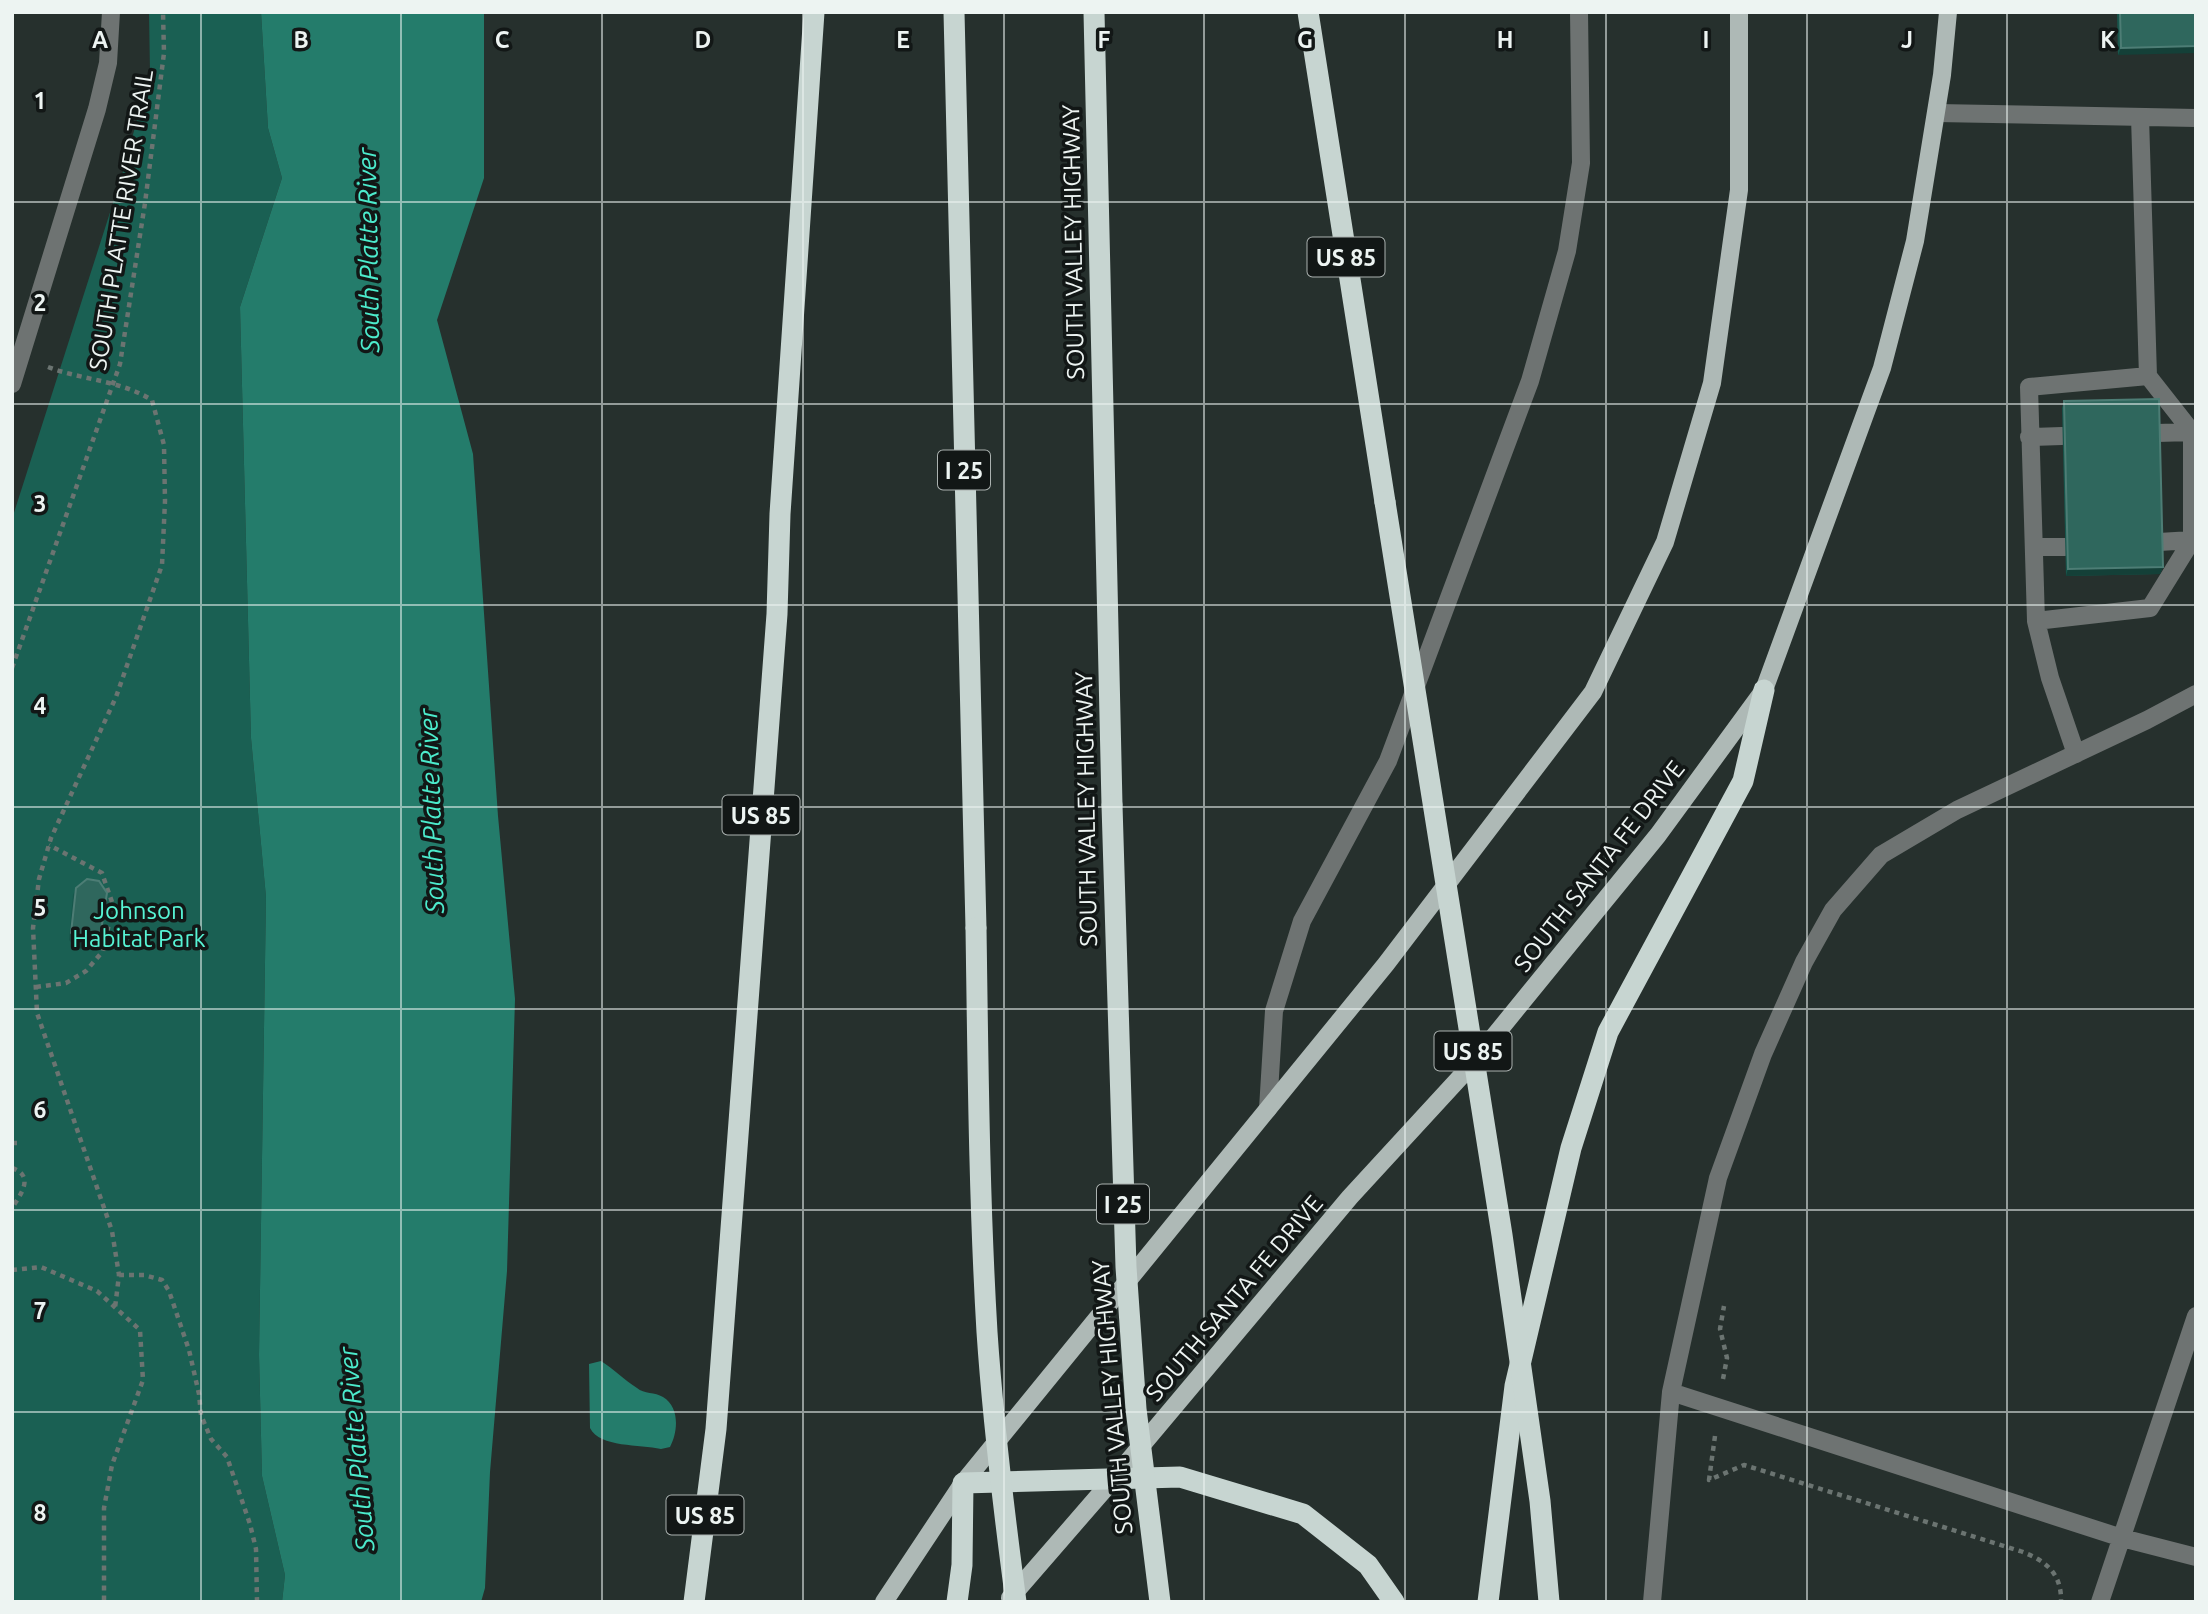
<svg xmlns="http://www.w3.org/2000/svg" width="2208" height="1614" viewBox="0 0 2208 1614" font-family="Ubuntu,sans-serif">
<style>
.green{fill:#1a6053}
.water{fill:#247c6b}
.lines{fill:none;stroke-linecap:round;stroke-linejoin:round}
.path{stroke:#6b7471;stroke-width:4.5;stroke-dasharray:5 5;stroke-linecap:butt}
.minor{stroke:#6e7372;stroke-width:18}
.major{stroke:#aeb9b6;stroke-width:18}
.highway{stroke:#c7d5d1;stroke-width:21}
.highway-bridge{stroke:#c7d5d1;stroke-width:21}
.wall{fill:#18564c}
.shaded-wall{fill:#144038}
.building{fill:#2f675d;stroke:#4d7d75;stroke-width:2}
.grid{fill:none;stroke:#edf4f2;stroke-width:2;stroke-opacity:0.55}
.labels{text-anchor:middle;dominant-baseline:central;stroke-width:7;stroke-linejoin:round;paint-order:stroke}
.shield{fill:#121716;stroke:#abb2b0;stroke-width:2}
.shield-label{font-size:23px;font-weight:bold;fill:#edf4f2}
.street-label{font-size:24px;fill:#edf4f2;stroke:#121716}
.park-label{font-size:24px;fill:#57f4d5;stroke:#121716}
.water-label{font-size:26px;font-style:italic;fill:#4cebcc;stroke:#121716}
.grid-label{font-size:23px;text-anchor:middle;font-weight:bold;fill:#edf4f2;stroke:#121716;stroke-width:7;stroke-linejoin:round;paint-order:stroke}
</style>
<rect width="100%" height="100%" fill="#26302d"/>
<!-- green -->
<path class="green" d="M149 12H261L268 128 282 178 240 307 251 738 266 897 259 1355 262 1476 285 1575 282 1602H12V519L122 175 150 72Z"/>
<!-- water -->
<path class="water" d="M261 12H484V178L437 320 473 454 498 816 515 999 507 1271 490 1472 485 1588 481 1602H282L285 1575 262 1476 259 1355 266 897 251 738 240 307 282 178 268 128Z
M601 1361C614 1369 624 1380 637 1388 644 1394 655 1392 663 1397 680 1407 678 1432 670 1447L661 1449C640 1444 600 1448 590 1428L589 1364Z"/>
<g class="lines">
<!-- path -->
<path class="path" d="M48 367C82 380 119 380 152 400L164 445 165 501 162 565 116 697 51 838 39 879 33 928 37 1013 112 1231 119 1275 115 1308
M12 668 120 364 145 203 164 53 163 12
M36 987 66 983 86 971 103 951 113 905 102 873 49 845
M12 1143H19
M12 1168C35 1176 21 1194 12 1208
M12 1270 41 1267 97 1291 140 1330 143 1380 112 1465 104 1508V1602
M119 1275H144L162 1280 169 1291 189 1350 199 1394 201 1415 211 1439 227 1457 250 1524 256 1549 257 1602
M1723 1379 1727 1358 1720 1329 1724 1306
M1715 1436 1709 1480 1744 1465 2020 1551C2045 1560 2062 1573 2061 1602"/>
<!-- minor -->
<path class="minor" d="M1937 113 2196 118
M2140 117 2148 376
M12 384 97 109 108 63 111 12
M2157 433 2192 432
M2029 437 2062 436
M2159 542 2192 540
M2034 547H2065
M2036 621 2150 608 2192 540V432L2148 376 2029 387 2036 621 2050 678 2076 754
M1268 1109 1274 1011 1302 921 1388 761 1530 381 1567 251 1581 163 1579 12
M1671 1392 2122 1538 2196 1557
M1652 1602 1671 1392 1718 1178 1763 1054 1804 962 1833 910 1881 855 1957 810 2147 720 2196 694
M2100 1602 2196 1316"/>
<!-- major -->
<path class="major" d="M1010 1598 1115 1477 1350 1197 1465 1072 1658 835 1764 690 1882 368 1915 241 1942 75 1948 12
M884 1602 963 1483 1386 964 1593 692 1665 542 1712 383 1739 190V12"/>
<!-- highway -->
<path class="highway" d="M954 12 976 928
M1094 12 1112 805
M1308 12 1385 502
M694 1602 716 1429 750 975 777 614 780 514 814 12
M957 1602 962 1565 963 1483 1180 1477 1303 1514 1368 1565 1394 1602
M1488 1602 1515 1386 1571 1148 1608 1032 1743 781 1764 690"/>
<!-- highway-bridge -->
<path class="highway-bridge" d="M1385 502 1502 1235 1540 1501 1549 1602
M1112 805 1126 1267 1136 1409 1160 1602
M976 928C978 1062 979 1197 987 1332 993 1422 1004 1512 1016 1602"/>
</g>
<!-- wall -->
<path class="wall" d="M2117 12H2196L2118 55Z
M2064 401 2163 567 2160 574 2066 576 2062 408Z
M76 888 100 937 97 944 89 949 76 948 69 940 73 895Z"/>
<!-- shaded-wall -->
<path class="shaded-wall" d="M2196 46V53L2118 55 2121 48Z
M2163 567 2160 574 2066 576 2068 569Z
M100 937 97 944 89 949 76 948 79 941Z"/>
<!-- building -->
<path class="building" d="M2120 12H2196V46L2121 48Z
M2159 399 2163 567 2068 569 2064 401Z
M87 879 99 881 107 893 100 937 91 942 79 941 71 933 76 888Z"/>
<!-- grid -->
<path class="grid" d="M201 12V1602M401 12V1602M602 12V1602M803 12V1602M1004 12V1602M1204 12V1602M1405 12V1602M1606 12V1602M1807 12V1602M2007 12V1602M12 202H2196M12 404H2196M12 605H2196M12 807H2196M12 1009H2196M12 1210H2196M12 1412H2196"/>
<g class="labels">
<!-- shield labels -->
<g class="shield">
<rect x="1307.5" y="237.5" width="77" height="39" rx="5"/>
<rect x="938" y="450.5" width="52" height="39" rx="5"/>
<rect x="722.5" y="795.5" width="77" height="39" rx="5"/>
<rect x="1434.5" y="1031.5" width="77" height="39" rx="5"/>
<rect x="1097" y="1184.5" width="52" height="39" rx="5"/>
<rect x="666.5" y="1495.5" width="77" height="39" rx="5"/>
</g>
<g class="shield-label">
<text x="1346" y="257">US 85</text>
<text x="964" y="470">I 25</text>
<text x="761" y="815">US 85</text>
<text x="1473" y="1051">US 85</text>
<text x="1123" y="1204">I 25</text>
<text x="705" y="1515">US 85</text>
</g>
<!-- street labels -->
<g class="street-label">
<text transform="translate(121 220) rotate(-81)">SOUTH PLATTE RIVER TRAIL</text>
<text transform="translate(1073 242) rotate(-91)">SOUTH VALLEY HIGHWAY</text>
<text transform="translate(1086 809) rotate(-91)">SOUTH VALLEY HIGHWAY</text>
<text transform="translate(1599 866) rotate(-52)">SOUTH SANTA FE DRIVE</text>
<text transform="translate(1234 1298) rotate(-50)">SOUTH SANTA FE DRIVE</text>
<text transform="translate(1112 1397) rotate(-95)">SOUTH VALLEY HIGHWAY</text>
</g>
<!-- park labels -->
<g class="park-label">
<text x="139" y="910">Johnson<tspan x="139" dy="28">Habitat Park</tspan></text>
</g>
<!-- water labels -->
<g class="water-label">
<text transform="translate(368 250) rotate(-91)">South Platte River</text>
<text transform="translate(431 811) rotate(-92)">South Platte River</text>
<text transform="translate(356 1449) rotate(-95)">South Platte River</text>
</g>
</g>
<g class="grid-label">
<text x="100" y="48">A</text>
<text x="301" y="48">B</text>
<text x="502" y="48">C</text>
<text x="703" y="48">D</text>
<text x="903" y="48">E</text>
<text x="1104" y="48">F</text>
<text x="1305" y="48">G</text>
<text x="1505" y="48">H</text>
<text x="1706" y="48">I</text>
<text x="1907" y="48">J</text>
<text x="2108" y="48">K</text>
<text x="40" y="109">1</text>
<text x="40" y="311">2</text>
<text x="40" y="512">3</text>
<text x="40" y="714">4</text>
<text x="40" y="916">5</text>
<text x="40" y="1118">6</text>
<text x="40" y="1319">7</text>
<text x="40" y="1521">8</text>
</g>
<!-- border -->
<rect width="2208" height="1614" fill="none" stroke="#edf4f2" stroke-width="28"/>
</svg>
